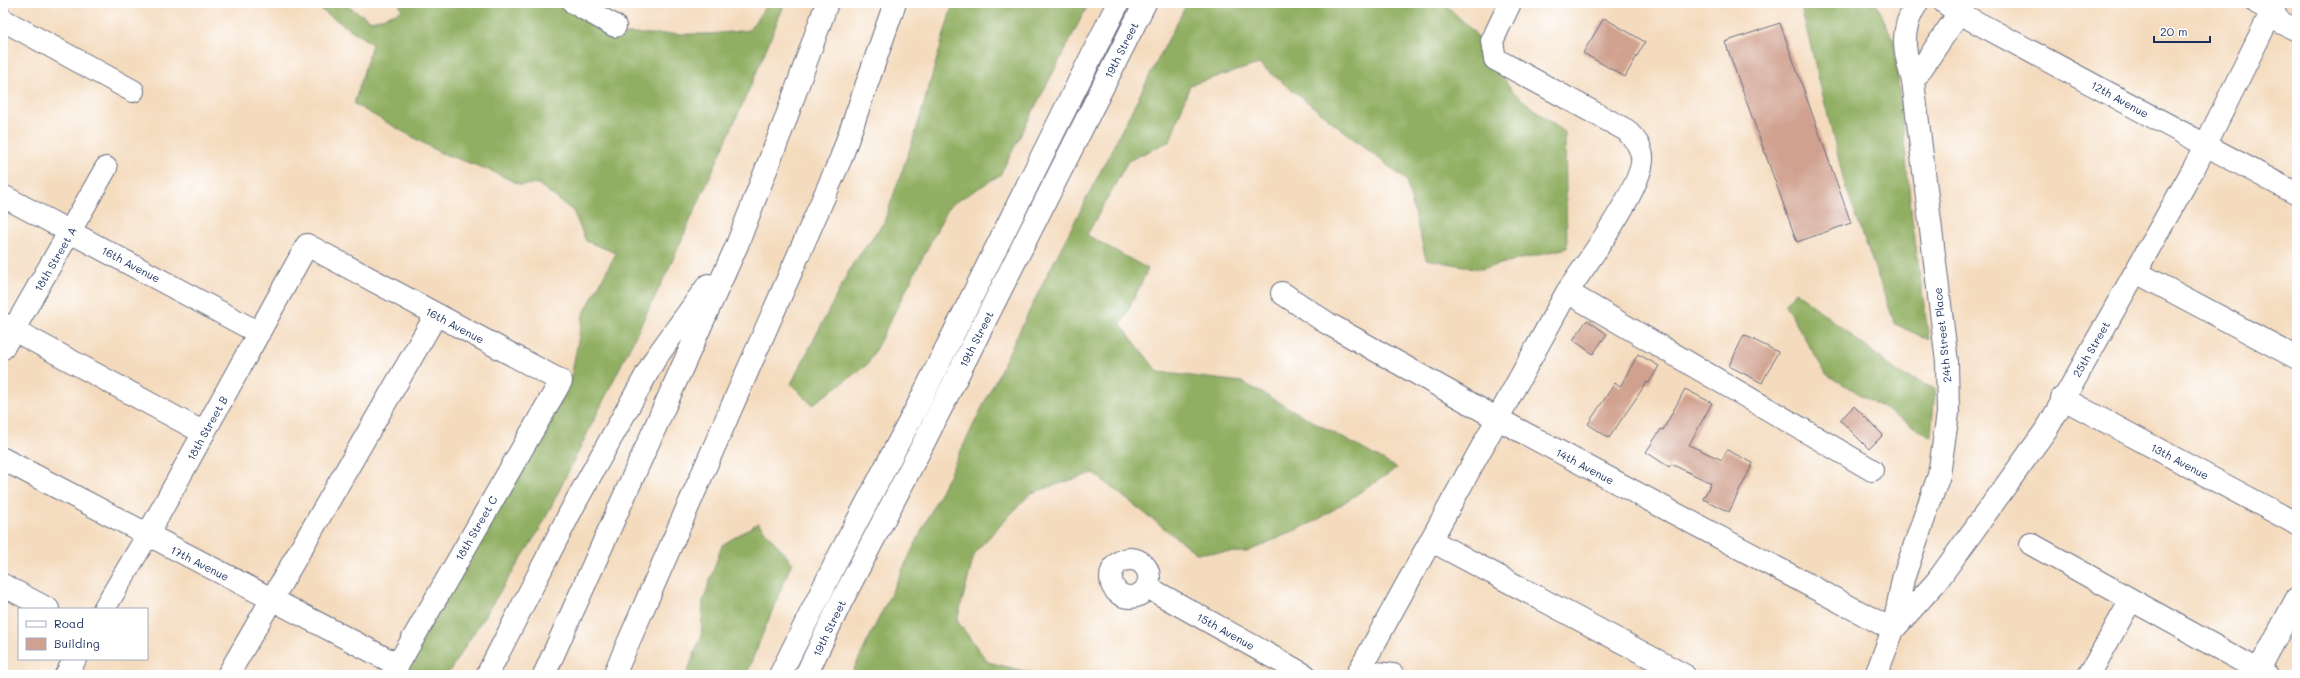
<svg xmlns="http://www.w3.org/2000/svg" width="2300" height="678" viewBox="0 0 2300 678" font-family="Mali,sans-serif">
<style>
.forest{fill:#91af62;stroke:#566f60}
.building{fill:#d0a18f}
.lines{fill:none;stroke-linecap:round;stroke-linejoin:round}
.minor-casing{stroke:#676b80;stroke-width:24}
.major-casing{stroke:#676b80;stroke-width:24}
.highway-casing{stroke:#676b80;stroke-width:24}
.minor{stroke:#fff;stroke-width:22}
.major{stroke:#fff;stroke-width:22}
.highway{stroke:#fff;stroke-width:22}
.labels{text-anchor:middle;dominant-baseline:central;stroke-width:3;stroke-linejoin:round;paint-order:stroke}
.street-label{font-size:11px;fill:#1b2f5e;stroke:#fff}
</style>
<rect width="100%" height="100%" fill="#fff"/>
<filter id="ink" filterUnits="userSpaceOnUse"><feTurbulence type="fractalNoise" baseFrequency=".025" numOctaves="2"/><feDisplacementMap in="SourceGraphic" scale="8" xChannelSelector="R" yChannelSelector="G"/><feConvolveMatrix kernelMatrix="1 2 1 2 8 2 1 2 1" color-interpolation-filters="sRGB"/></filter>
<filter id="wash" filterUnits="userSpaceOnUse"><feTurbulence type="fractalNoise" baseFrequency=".012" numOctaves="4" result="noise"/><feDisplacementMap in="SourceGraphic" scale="16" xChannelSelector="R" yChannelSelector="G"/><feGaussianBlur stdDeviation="0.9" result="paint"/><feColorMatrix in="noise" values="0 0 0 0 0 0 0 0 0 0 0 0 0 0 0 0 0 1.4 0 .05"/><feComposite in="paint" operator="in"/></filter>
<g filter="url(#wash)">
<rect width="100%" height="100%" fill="#f4dbbe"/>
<!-- forest -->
<path class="forest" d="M311 3H342L372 21 402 11 399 3H555L610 34H711L749 30 766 6 764 3H785L755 76 669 268 540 529 447 675H402L571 377 583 315 616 253 586 241 573 211 538 184 521 185 489 170 441 153 354 104 372 44Z
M953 3H1089L1000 175 949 206 868 364 812 405 791 384 852 265 884 222 916 131Z
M1187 3H1444L1474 32 1513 92 1565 133 1567 248 1480 269 1426 259 1406 180 1259 64 1190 85 1170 141 1128 161 1087 235 1148 269 1121 325 1158 372 1242 382 1397 468 1316 521 1247 552 1196 553 1093 473 1031 493 975 552 957 621 988 662 1040 675H851L1043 283Z
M1800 3H1876L1894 41 1912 219 1929 340 1895 324 1845 185Z
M1795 291 1899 373 1935 389 1931 437 1826 374 1785 305Z
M758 523 792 562 746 675H686L701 637 703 601 722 545Z"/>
<g id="blocks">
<!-- building -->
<path class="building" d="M1604 18 1645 42 1625 77 1583 53Z
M1780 23 1851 223 1797 242 1725 42Z
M1587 320 1607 334 1593 354 1573 340Z
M1744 335 1778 352 1762 383 1729 366Z
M1638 354 1659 366 1649 383 1647 382 1609 438 1588 424 1615 383 1620 387Z
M1685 389 1712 403 1689 445 1722 460 1727 450 1753 463 1729 512 1703 499 1711 483 1671 464 1669 467 1646 452 1661 429 1663 430Z
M1854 406 1883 435 1869 449 1840 420Z"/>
</g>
</g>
<g filter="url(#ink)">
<use href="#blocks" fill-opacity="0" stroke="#676b80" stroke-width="1"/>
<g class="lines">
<defs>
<path id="minor" d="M574 3 615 26
M1945 3 1959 13 2297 194
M2257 3 2272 11 2280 22 2297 30
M3 20 133 91
M1913 81 1959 13
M3 196 259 333
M2136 272 2297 358
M1567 292 1872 470
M1282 293 1327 323 1498 419 1893 630 1903 579 1939 475 1948 413 1947 362 1913 81C1904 51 1899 31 1917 3
M3 324 204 433
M3 348 106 168
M2062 398 2297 524
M3 459 398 665
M1432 541 1684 675
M2031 544 2267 675
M1111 578a19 19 0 1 1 38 0a19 19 0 1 1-38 0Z
M3 585 48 609
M1147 587 1305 675
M104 609 147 536 307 245 561 381 392 675
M66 675 75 659
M228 675 436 315
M1357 675 1567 292C1584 267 1646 183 1642 156 1640 144 1634 139 1626 130L1495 59 1492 41 1510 3
M1360 675 1377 673 1393 675
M1876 675 1893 630 1937 581 2048 427 2194 168 2276 3
M2089 675 2131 600
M2256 675 2297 598"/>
<path id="major" d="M780 675 839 556 917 407 1118 3
M806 675 840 604 919 452 1145 3"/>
<path id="highway" d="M487 675 574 505 655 359 708 285
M544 675 737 245 785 121 827 3
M614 675 841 158 895 3"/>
</defs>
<!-- minor casing -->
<use href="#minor" class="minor-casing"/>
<!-- major casing -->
<use href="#major" class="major-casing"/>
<!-- highway casing -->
<use href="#highway" class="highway-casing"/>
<!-- minor -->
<use href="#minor" class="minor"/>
<!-- major -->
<use href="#major" class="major"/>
<!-- highway -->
<use href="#highway" class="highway"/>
</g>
</g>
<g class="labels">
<!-- street labels -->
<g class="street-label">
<text transform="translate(1121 50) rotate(-63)">19th Street</text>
<text transform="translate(2120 99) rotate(29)">12th Avenue</text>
<text transform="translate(55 259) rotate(-60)">18th Street A</text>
<text transform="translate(131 264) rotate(28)">16th Avenue</text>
<text transform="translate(455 325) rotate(28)">16th Avenue</text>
<text transform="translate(1942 335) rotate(-96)">24th Street Place</text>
<text transform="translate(976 339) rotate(-63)">19th Street</text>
<text transform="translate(2091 349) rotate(-60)">25th Street</text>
<text transform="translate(207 428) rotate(-61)">18th Street B</text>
<text transform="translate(2180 461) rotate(28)">13th Avenue</text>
<text transform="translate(1585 466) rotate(28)">14th Avenue</text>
<text transform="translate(476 528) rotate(-60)">18th Street C</text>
<text transform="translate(200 563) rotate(27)">17th Avenue</text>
<text transform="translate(829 628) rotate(-64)">19th Street</text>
<text transform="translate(1226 631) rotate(29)">15th Avenue</text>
</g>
</g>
<!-- margin -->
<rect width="2300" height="678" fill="none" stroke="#fff" stroke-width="16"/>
<!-- legend -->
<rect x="18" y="608" width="130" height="52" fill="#ffffff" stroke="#a4acbf"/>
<rect x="26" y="621" width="20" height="6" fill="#ffffff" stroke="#a4acbf"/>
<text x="54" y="628" font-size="12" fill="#1b2f5e">Road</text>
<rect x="26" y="638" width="20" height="12" fill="#d0a18f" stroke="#a4acbf"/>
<text x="54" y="648" font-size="12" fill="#1b2f5e">Building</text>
<!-- scale -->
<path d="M2154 36v6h56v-6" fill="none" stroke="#1b2f5e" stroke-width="2"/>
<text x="2160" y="36" font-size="12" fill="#1b2f5e" stroke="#ffffff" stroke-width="3" paint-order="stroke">20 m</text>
</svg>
